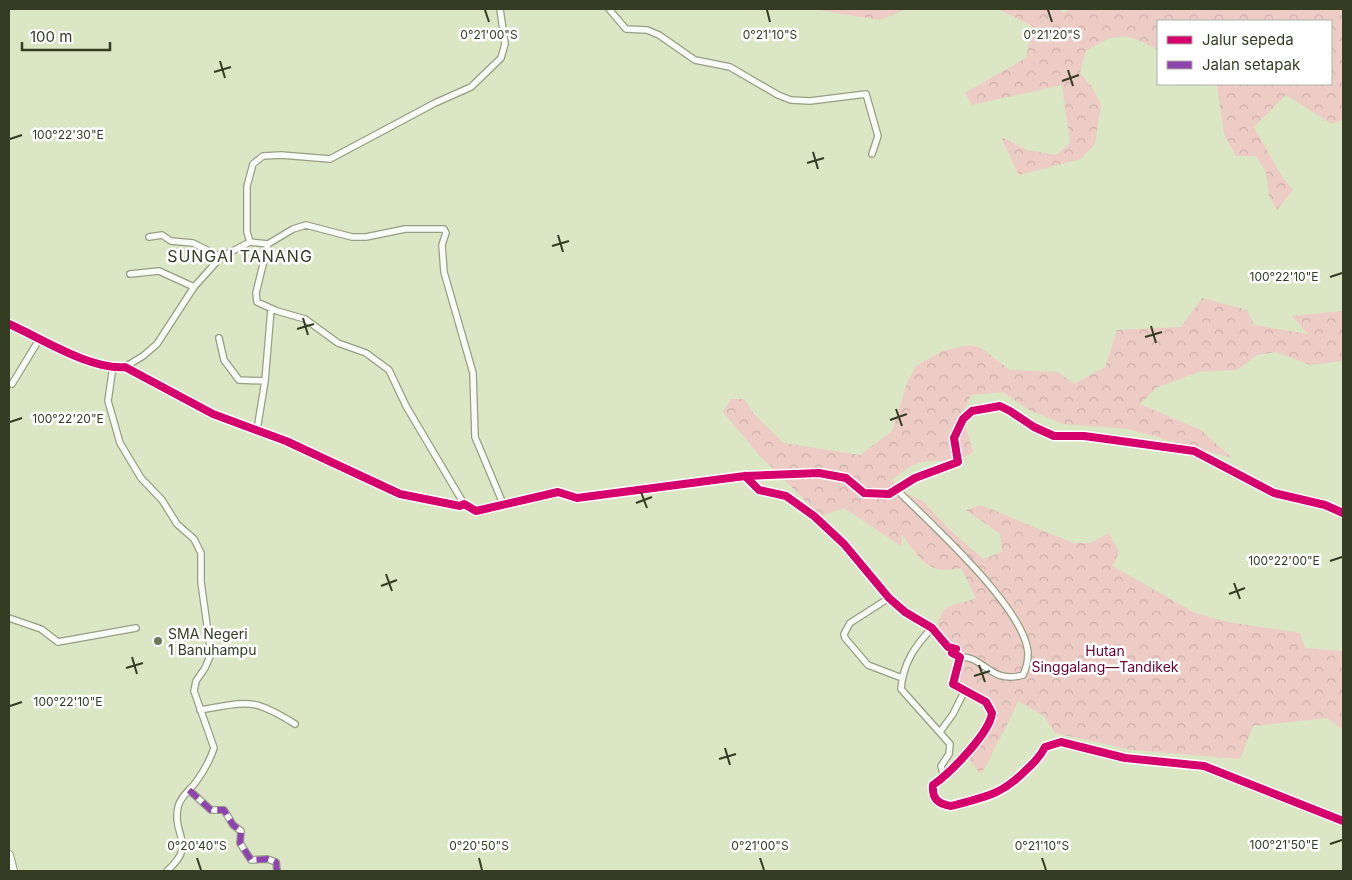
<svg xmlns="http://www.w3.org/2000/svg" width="1352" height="880" viewBox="0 0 1352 880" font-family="Inter,sans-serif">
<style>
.forest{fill:url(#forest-crowns)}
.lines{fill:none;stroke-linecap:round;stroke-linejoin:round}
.minor-casing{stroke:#969e84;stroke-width:8}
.secondary-casing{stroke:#969e84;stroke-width:10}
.minor{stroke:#f9fbf6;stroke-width:5.5}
.secondary{stroke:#f9fbf6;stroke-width:8}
.quiet{stroke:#8e44ad;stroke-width:6;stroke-dasharray:12 6;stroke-linecap:butt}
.cycleway-casing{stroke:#fff;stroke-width:11}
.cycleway{stroke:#d6006c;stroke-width:8}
.ticks{fill:none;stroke:#343c24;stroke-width:2}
.poi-dot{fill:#6e785c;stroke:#fff;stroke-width:2}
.labels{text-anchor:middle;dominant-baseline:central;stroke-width:5;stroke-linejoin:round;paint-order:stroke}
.poi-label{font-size:14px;fill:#343c24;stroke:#fff;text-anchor:start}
.park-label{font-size:14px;fill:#6a0030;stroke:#fff}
.quarter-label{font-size:16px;letter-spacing:1px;fill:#343c24;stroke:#fff}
.ticks-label{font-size:12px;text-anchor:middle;fill:#343c24;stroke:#fff;stroke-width:5;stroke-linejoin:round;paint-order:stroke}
</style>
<defs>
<pattern id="forest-crowns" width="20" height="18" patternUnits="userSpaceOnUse" patternTransform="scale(1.25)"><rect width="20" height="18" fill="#eeccc6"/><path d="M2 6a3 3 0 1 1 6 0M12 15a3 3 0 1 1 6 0" fill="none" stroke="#cdb0aa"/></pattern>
</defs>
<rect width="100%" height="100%" fill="#dae6c4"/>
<!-- forest -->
<path class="forest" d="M812 9H907L880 20Z
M998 9H1058L1064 13 1070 9H1343V120L1332 124 1286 95 1254 127 1283 178 1293 190 1277 210 1269 195 1266 172 1256 156H1236L1224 134 1217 86 1213 84H1331V21H1158V50C1125 32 1118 32 1086 51L1080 73 1092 87 1101 105 1095 144 1081 159 1019 175 1001 137 1027 150 1056 155 1070 143 1062 85 972 105 965 93 1026 58 1032 26Z
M1202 298 1247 310 1254 325 1308 334 1292 316 1343 311V361L1310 365 1276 352 1257 355 1237 370 1199 372 1156 388 1140 404 1201 430 1232 458 1128 429 1063 424 1029 410 1003 392 971 395 962 415 973 452C953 466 944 458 923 462 911 464 901 473 892 480L897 490 922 500 949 529 983 559 1002 552 1000 534 966 510 981 505 1073 543H1091L1109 533 1119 552 1113 566 1195 613 1229 622 1300 633 1305 648 1343 651V730L1327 718 1253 726 1240 759 1132 750 1055 733 1044 716 1018 701C1012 716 1005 729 997 743 990 756 991 761 980 774L969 759 966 746 987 726 990 718 985 698 959 685C955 676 955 661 962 653L937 629C942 600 952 608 976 598L961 568C928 576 920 558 902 535L901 546 844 508 821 516 761 457 723 412 731 399H744L754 414 784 443 860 455 892 431 907 383 916 366 942 351 969 345 981 348 1010 370 1058 372 1074 384 1105 367 1117 330 1181 327Z"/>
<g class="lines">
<defs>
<path id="minor" d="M609 9 626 29 647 30 659 35 695 60 730 67 778 95 791 100 810 101 866 94 878 136 872 154
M149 237 162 235 171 241 193 243 221 257
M250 242 268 244 293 229 306 225 352 237H366L405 229H444L446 233 442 245 444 272 473 373 475 437 504 506
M268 244 256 293 257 302 277 311 305 319 338 343 366 353 389 370 406 406 464 504
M130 274 159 271 194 287
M9 324C41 338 90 370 125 367L213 414 286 441 400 494 460 506 464 504 476 511 558 492 577 498 745 476 819 473 846 478 864 493 889 494 915 478 958 462 954 438 963 419 972 411 1000 406 1010 411 1034 427 1054 436H1084L1194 451 1274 493 1325 505 1343 513
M219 338 224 360 239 380 265 381
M113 366 108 401 120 443 141 478 162 500 177 524 194 539 201 553V582L211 654 205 668 196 681 194 691 214 748C210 760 204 771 196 782 190 790 180 797 178 807 172 838 198 843 167 871
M125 367 143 356 157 344 194 287 221 257 250 242 247 232V186L253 164 263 156 281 155 330 159 435 103 471 87 501 58 505 44 500 9
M12 384 40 338
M257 430 265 381 271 309
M745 476 759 490 786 496 814 516 844 544 889 598 905 612 932 628 948 647 956 649 952 653 960 657 953 684 986 702 992 713C990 733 949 774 933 785 932 798 937 804 951 806 984 797 1000 796 1025 771 1033 764 1040 757 1045 747L1061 742 1125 758 1204 766 1343 821
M898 491C930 523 1025 608 1028 653 1028 661 1026 669 1023 675 990 685 983 655 960 657
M889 598 850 623 844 634 845 638 868 665 902 678
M9 618 41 629 58 642 136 628
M932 628C915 646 903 663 901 689L950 744 949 754 941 766 944 777
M200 710C249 702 252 697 295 724
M940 732 953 714 964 692
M189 790 211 810H224L233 825 241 831 240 843 251 860 267 859 276 862 277 871"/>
<path id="secondary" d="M9 855 13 871"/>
</defs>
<!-- minor casing -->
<use href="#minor" class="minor-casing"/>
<!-- secondary casing -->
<use href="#secondary" class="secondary-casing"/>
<!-- minor -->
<use href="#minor" class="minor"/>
<!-- secondary -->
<use href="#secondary" class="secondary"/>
<!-- quiet -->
<path class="quiet" d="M189 790 211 810H224L233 825 241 831 240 843 251 860 267 859 276 862 277 871"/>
<defs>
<path id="cycleway" d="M9 324C41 338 90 370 125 367L213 414 286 441 400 494 460 506 464 504 476 511 558 492 577 498 745 476 819 473 846 478 864 493 889 494 915 478 958 462 954 438 963 419 972 411 1000 406 1010 411 1034 427 1054 436H1084L1194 451 1274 493 1325 505 1343 513
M745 476 759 490 786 496 814 516 844 544 889 598 905 612 932 628 948 647 956 649 952 653 960 657 953 684 986 702 992 713C990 733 949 774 933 785 932 798 937 804 951 806 984 797 1000 796 1025 771 1033 764 1040 757 1045 747L1061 742 1125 758 1204 766 1343 821"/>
</defs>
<!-- cycleway casing -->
<use href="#cycleway" class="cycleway-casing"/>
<!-- cycleway -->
<use href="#cycleway" class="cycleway"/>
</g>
<!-- ticks -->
<path class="ticks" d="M485 10 489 22M767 10 770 22M1048 10 1052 22M220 61 225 78M1068 70 1073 86M214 72 231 67M1062 81 1079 75M10 139 22 135M813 152 818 169M807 163 824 158M558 235 563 252M552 246 569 241M1330 277 1342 273M303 318 308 335M1151 326 1156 343M297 329 314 324M1145 337 1162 332M896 409 902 426M890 420 907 414M10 422 22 418M641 492 647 508M636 503 652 497M1330 561 1342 557M386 574 392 591M1234 583 1240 599M381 586 397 580M1229 594 1245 588M132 657 137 674M979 665 985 682M126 668 143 663M974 676 990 671M10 706 22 702M725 748 730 765M719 759 736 754M1330 844 1342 840M197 858 201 870M479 858 482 870M760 858 764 870M1042 858 1046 870"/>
<!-- markers -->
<circle class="poi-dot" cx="158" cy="641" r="5"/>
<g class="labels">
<!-- poi labels -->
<g class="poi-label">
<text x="168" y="633">SMA Negeri<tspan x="168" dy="16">1 Banuhampu</tspan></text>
</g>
<!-- park labels -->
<g class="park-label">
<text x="1105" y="650">Hutan<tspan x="1105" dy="16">Singgalang—Tandikek</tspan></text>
</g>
<!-- quarter labels -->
<g class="quarter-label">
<text x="240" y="256">SUNGAI TANANG</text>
</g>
</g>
<g class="ticks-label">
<text x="489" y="39">0°21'00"S</text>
<text x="770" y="39">0°21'10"S</text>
<text x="1052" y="39">0°21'20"S</text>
<text x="68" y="139">100°22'30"E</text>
<text x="1284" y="281">100°22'10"E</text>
<text x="68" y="423">100°22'20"E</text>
<text x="1284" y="565">100°22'00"E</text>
<text x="68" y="706">100°22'10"E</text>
<text x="1284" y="849">100°21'50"E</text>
<text x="197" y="850">0°20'40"S</text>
<text x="479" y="850">0°20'50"S</text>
<text x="760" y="850">0°21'00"S</text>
<text x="1042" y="850">0°21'10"S</text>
</g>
<!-- border -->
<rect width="1352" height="880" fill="none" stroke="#343c24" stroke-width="20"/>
<!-- legend -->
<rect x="1157" y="20" width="175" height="65" fill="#ffffff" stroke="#aeb1a7"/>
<rect x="1167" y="36" width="25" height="8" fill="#d6006c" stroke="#aeb1a7"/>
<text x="1202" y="45" font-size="15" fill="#343c24">Jalur sepeda</text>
<rect x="1167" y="61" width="25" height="8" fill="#8e44ad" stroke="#aeb1a7"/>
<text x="1202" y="70" font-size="15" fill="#343c24">Jalan setapak</text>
<!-- scale -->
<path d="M22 42v8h88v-8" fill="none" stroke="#343c24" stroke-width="2.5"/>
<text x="30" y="42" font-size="15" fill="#343c24" stroke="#ffffff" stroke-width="4" paint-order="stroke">100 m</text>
</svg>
